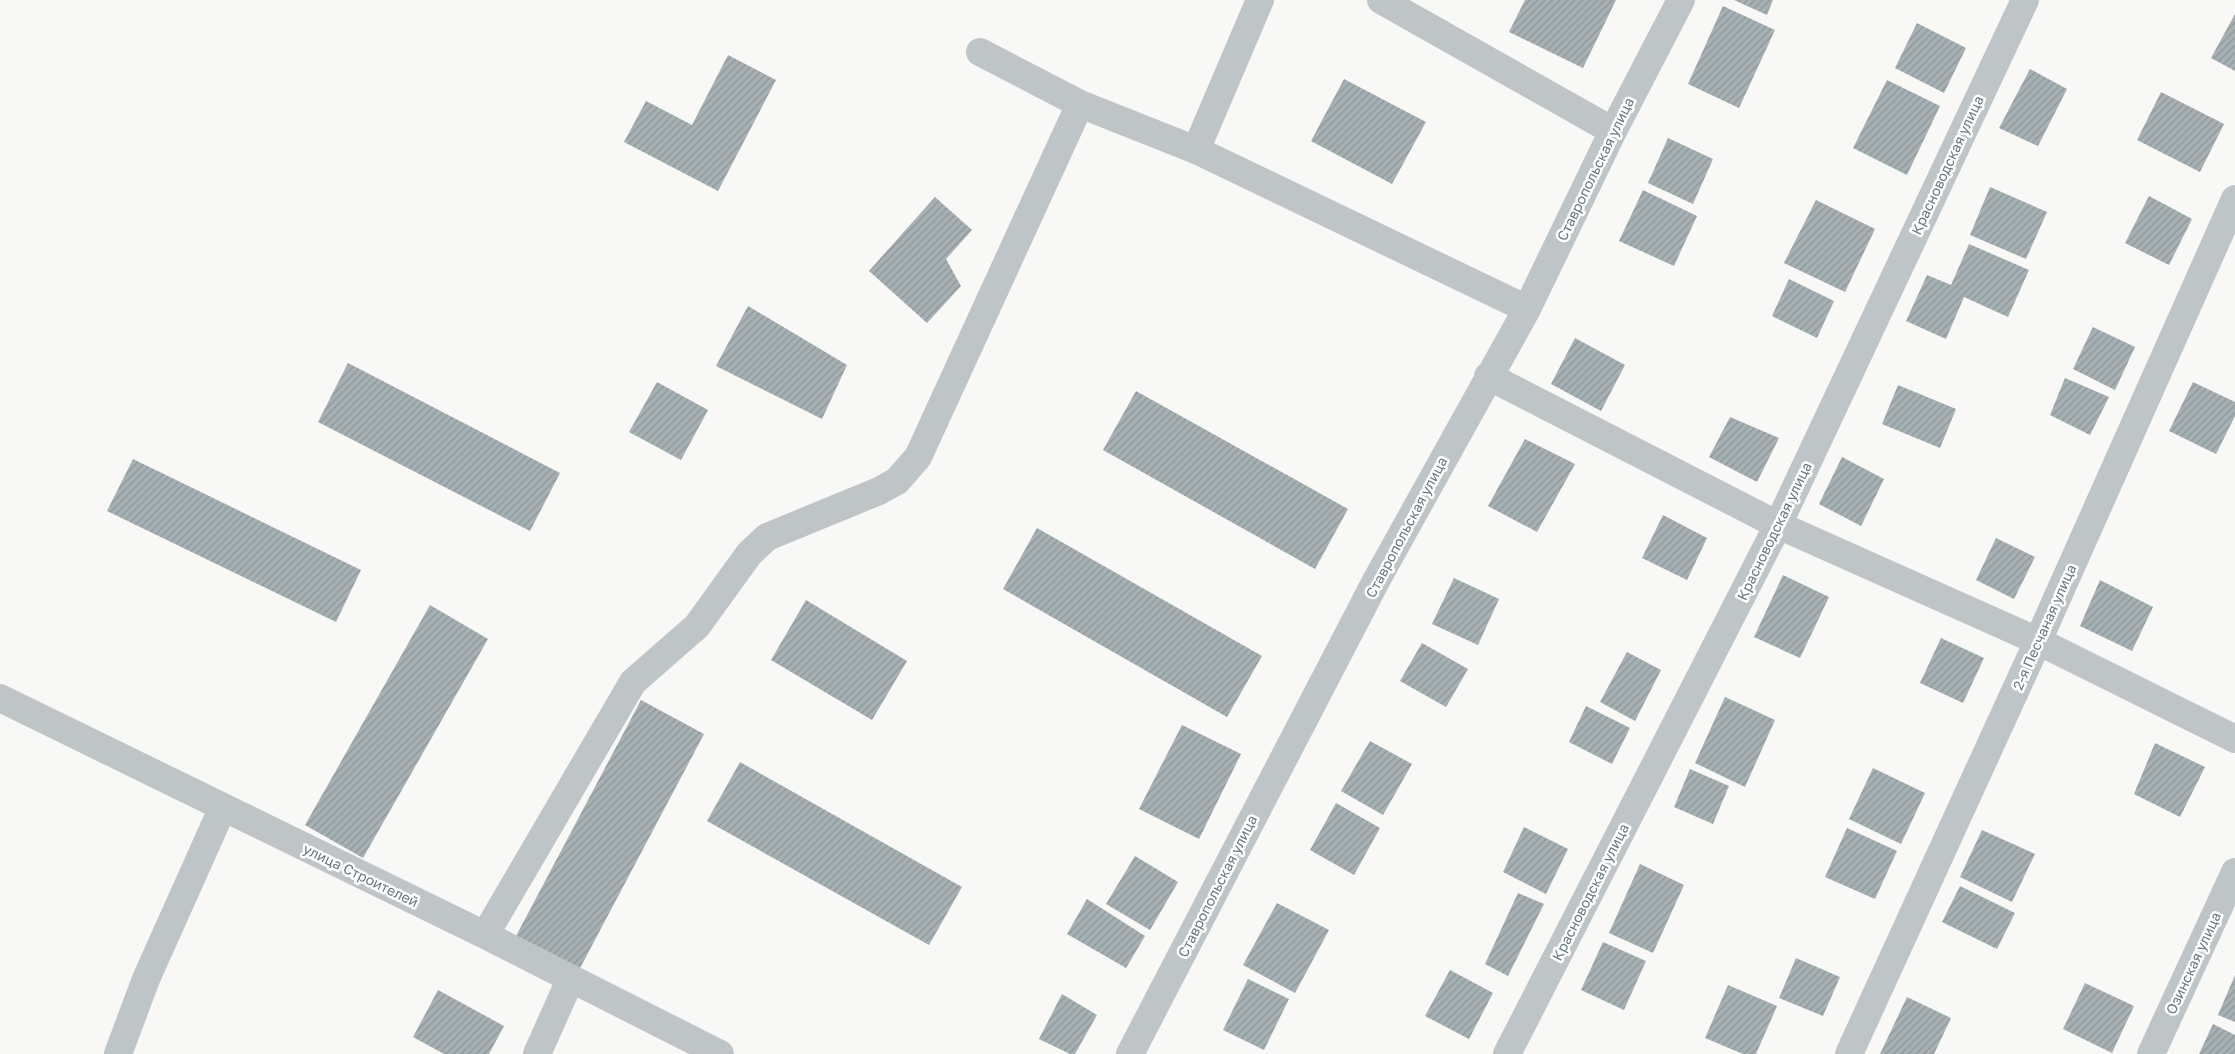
<svg xmlns="http://www.w3.org/2000/svg" width="2235" height="1054" viewBox="0 0 2235 1054" font-family="'Golos Text',sans-serif">
<style>
.building{fill:url(#building-hatch)}
.lines{fill:none;stroke-linecap:round;stroke-linejoin:round}
.street{stroke:#bfc5c7;stroke-width:28}
.labels{text-anchor:middle;dominant-baseline:central;stroke-width:5;stroke-linejoin:round;paint-order:stroke}
.street-label{font-size:14px;fill:#65797e;stroke:#fff}
</style>
<defs>
<pattern id="building-hatch" width="6" height="6" patternUnits="userSpaceOnUse" patternTransform="scale(1.25)"><rect width="6" height="6" fill="#a7b1b4"/><path d="M-1 1l2-2M0 6l6-6M5 7l2-2" fill="none" stroke="#8c9598"/></pattern>
</defs>
<rect width="100%" height="100%" fill="#f8f8f6"/>
<!-- building -->
<path class="building" d="M1525 0H1616L1583 68 1509 32Z
M1734 0H1773L1767 15Z
M1723 6 1775 30 1739 108 1688 84Z
M2235 14V71L2211 58Z
M1917 23 1966 48 1944 93 1895 68Z
M728 55 776 80 718 191 624 142 646 101 692 125Z
M2030 69 2067 89 2038 146 1999 128Z
M1344 79 1426 122 1392 184 1311 141Z
M1887 80 1940 106 1907 175 1853 148Z
M2161 92 2224 124 2200 172 2137 140Z
M1668 138 1713 159 1693 204 1648 183Z
M1990 187 2047 212 2026 259 1970 235Z
M1643 190 1697 216 1674 266 1619 241Z
M2149 196 2192 219 2169 265 2125 243Z
M935 197 972 230 946 259 961 286 927 323 869 271Z
M1816 200 1875 229 1845 292 1784 263Z
M1969 244 2029 270 2008 317 1964 297 1946 339 1906 321 1927 275 1951 285Z
M1789 279 1834 301 1817 338 1772 316Z
M748 306 847 365 822 419 716 366Z
M2093 327 2135 347 2115 390 2073 369Z
M1575 338 1625 365 1601 411 1551 384Z
M348 363 560 473 530 531 318 422Z
M2065 378 2109 397 2090 435 2050 415Z
M657 382 708 410 681 460 629 432Z
M2193 382 2235 402V416L2216 454 2169 431Z
M1898 385 1956 409 1940 448 1882 424Z
M1136 391 1348 509 1315 569 1103 450Z
M1730 417 1779 438 1757 482 1709 457Z
M1525 439 1575 464 1537 532 1488 506Z
M1842 457 1884 479 1861 526 1819 504Z
M133 459 361 570 336 622 107 511Z
M1663 515 1707 538 1687 580 1642 558Z
M1037 528 1262 656 1227 717 1003 589Z
M1996 538 2035 557 2014 599 1976 580Z
M1783 575 1829 597 1800 658 1754 637Z
M1454 578 1499 599 1478 645 1432 624Z
M2100 580 2153 607 2132 651 2080 626Z
M806 600 907 661 872 720 771 660Z
M430 605 488 639 363 858 305 825Z
M1941 638 1984 658 1963 703 1920 683Z
M1422 643 1468 669 1446 707 1400 681Z
M1627 652 1661 670 1635 721 1600 702Z
M1725 697 1775 720 1745 787 1695 763Z
M641 700 704 734 579 970 516 936Z
M1586 706 1630 728 1612 764 1569 742Z
M1182 725 1241 754 1199 839 1139 809Z
M1370 741 1412 764 1383 815 1341 791Z
M2155 743 2205 767 2180 817 2134 794Z
M740 762 962 887 929 945 707 821Z
M1873 768 1925 793 1901 844 1849 819Z
M1690 769 1729 786 1713 824 1674 807Z
M1336 803 1380 828 1354 875 1310 850Z
M1524 827 1568 849 1546 894 1503 872Z
M1847 828 1897 851 1875 899 1825 877Z
M1982 830 2035 854 2012 902 1960 877Z
M1135 856 1178 882 1150 930 1106 904Z
M1640 864 1684 885 1653 953 1609 933Z
M1960 886 2015 913 1997 949 1942 922Z
M1518 893 1544 904 1508 976 1485 964Z
M1087 899 1145 936 1126 968 1067 934Z
M1277 903 1329 930 1295 993 1243 965Z
M1603 942 1646 961 1624 1010 1581 990Z
M1796 958 1840 977 1823 1016 1779 998Z
M1450 970 1493 993 1469 1039 1425 1016Z
M2235 975V1022L2218 1015Z
M1248 979 1289 999 1264 1050 1223 1030Z
M2085 983 2134 1006 2112 1053 2063 1029Z
M1728 985 1777 1006 1756 1054H1743L1705 1038Z
M438 990 504 1026 489 1054H444L413 1037Z
M1062 994 1097 1015 1075 1054H1070L1039 1039Z
M1907 997 1951 1018 1934 1054H1880Z
M2213 1024 2235 1035V1054H2199Z"/>
<g class="lines">
<!-- street -->
<path class="street" d="M1381 0 1613 131
M980 52 1080 104 1196 150 1527 309
M1196 150 1260 0
M1488 376 1778 525 2038 641 2235 739
M0 698 485 935 720 1054
M485 935 633 682 697 626 749 554 767 537 879 491 897 481 918 457 1080 104
M118 1054 146 979 223 807
M537 1054 570 980
M1130 1054 1377 579 1527 309 1613 131 1681 0
M1507 1054 1778 525 2025 0
M1849 1054 2038 641 2235 199
M2151 1054 2235 872"/>
</g>
<g class="labels">
<!-- street labels -->
<g class="street-label">
<text transform="translate(1947 165) rotate(-65)">Красноводская улица</text>
<text transform="translate(1595 169) rotate(-64)">Ставропольская улица</text>
<text transform="translate(1406 527) rotate(-62)">Ставропольская улица</text>
<text transform="translate(1774 531) rotate(-64)">Красноводская улица</text>
<text transform="translate(2044 627) rotate(-66)">2-я Песчаная улица</text>
<text transform="translate(361 875) rotate(26)">улица Строителей</text>
<text transform="translate(1217 886) rotate(-63)">Ставропольская улица</text>
<text transform="translate(1590 892) rotate(-63)">Красноводская улица</text>
<text transform="translate(2193 963) rotate(-65)">Озинская улица</text>
</g>
</g>
</svg>
